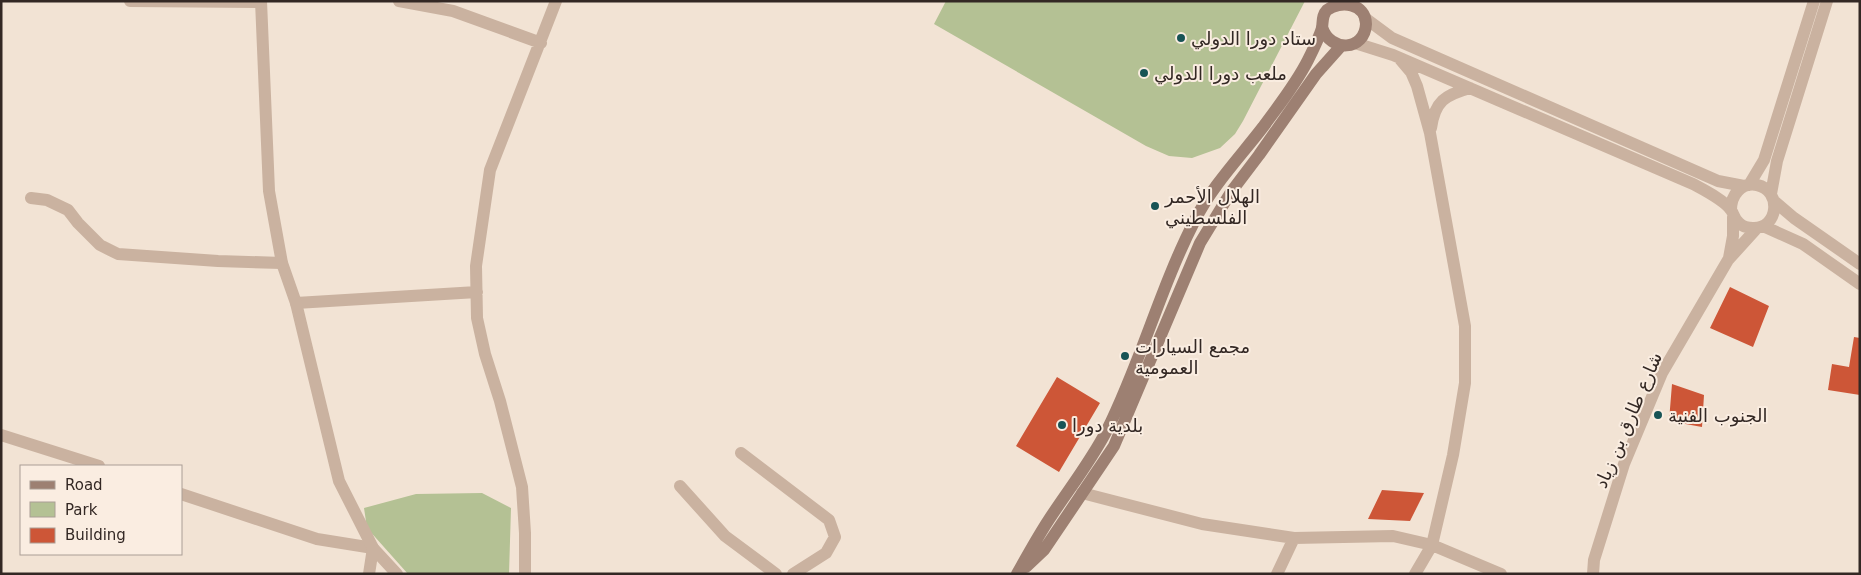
<svg xmlns="http://www.w3.org/2000/svg" width="1861" height="575" viewBox="0 0 1861 575" font-family="'DejaVu Sans',Vazirmatn,sans-serif">
<style>
.green{fill:#b4c194}
.building{fill:#cd5637}
.lines{fill:none;stroke-linecap:round;stroke-linejoin:round}
.minor{stroke:#cab2a0;stroke-width:12}
.tertiary{stroke:#cab2a0;stroke-width:12}
.secondary{stroke:#9d8072;stroke-width:12}
.poi-dot{fill:#185456;stroke:#faede1;stroke-width:2}
.labels{text-anchor:middle;dominant-baseline:central;stroke-width:4;stroke-linejoin:round;paint-order:stroke}
.poi-label{font-size:18px;fill:#332824;stroke:#faede1;text-anchor:start}
.street-label{font-size:18px;fill:#332824;stroke:#faede1}
</style>
<rect width="100%" height="100%" fill="#f2e3d4"/>
<!-- green -->
<path class="green" d="M946 1H1305L1243 121 1235 134 1220 148 1192 158 1169 156 1146 146 934 24Z
M482 493 511 508 509 574H408L367 528 364 508 416 494Z"/>
<!-- building -->
<path class="building" d="M1730 287 1769 306 1753 347 1710 328Z
M1854 337 1860 338V395L1828 390 1832 364 1849 367Z
M1057 377 1100 403 1059 472 1016 446Z
M1672 384 1704 395 1702 427 1669 421Z
M1382 490 1424 493 1410 521 1368 519Z"/>
<g class="lines">
<!-- minor -->
<path class="minor" d="M130 1 261 2
M399 1 453 11 541 43
M1365 18 1392 38 1718 181 1744 186
M1355 43 1393 55 1693 184C1704 190 1724 200 1731 210 1734 214 1734 219 1739 223 1743 227 1747 228 1753 228 1779 229 1782 190 1757 185 1741 182 1731 195 1731 210
M1400 59 1411 72 1417 86 1430 133 1465 326V383L1453 455 1432 545 1415 574
M1431 128C1435 101 1445 95 1470 88
M1749 185 1764 160 1814 1
M1771 194 1777 161 1827 1
M31 198 47 200 68 210 78 223 100 245 118 254 218 261 282 263
M1774 201 1794 218 1860 264
M1763 226 1803 244 1860 284
M1729 258 1733 236V217
M296 303 477 292
M1 435 99 466
M741 453 829 520 835 537 826 553 793 574
M680 486 725 536 776 574
M1082 493 1202 524 1294 538 1393 536 1432 545 1501 574
M181 494 317 539 373 548
M525 574V533L522 487 500 401 485 354 477 318 476 266 490 170 556 1
M1277 574 1294 538
M1593 574 1594 560 1624 464 1662 373 1728 260 1757 228"/>
<!-- tertiary -->
<path class="tertiary" d="M261 1 269 191 282 263 296 303 339 481 373 548 397 574
M369 574 373 548"/>
<!-- secondary -->
<path class="secondary" d="M1026 567 1044 550 1114 446 1200 243 1231 192 1259 155 1316 74 1341 46
M1017 574C1027 556 1037 538 1048 521 1068 490 1090 463 1107 430 1141 362 1160 288 1195 220 1212 186 1240 157 1263 127 1279 105 1296 84 1308 60 1313 50 1319 38 1322 28 1323 21 1322 15 1327 10 1340 0 1366 3 1366 24 1365 51 1330 53 1322 27"/>
</g>
<!-- markers -->
<g class="poi-dot">
<circle cx="1181" cy="38" r="5"/>
<circle cx="1144" cy="73" r="5"/>
<circle cx="1155" cy="206" r="5"/>
<circle cx="1125" cy="356" r="5"/>
<circle cx="1658" cy="415" r="5"/>
<circle cx="1062" cy="425" r="5"/>
</g>
<g class="labels">
<!-- poi labels -->
<g class="poi-label">
<text x="1191" y="38">ستاد دورا الدولي</text>
<text x="1154" y="73">ملعب دورا الدولي</text>
<text x="1165" y="196">الهلال الأحمر<tspan x="1165" dy="21">الفلسطيني</tspan></text>
<text x="1135" y="346">مجمع السيارات<tspan x="1135" dy="21">العمومية</tspan></text>
<text x="1668" y="415">الجنوب الفنية</text>
<text x="1072" y="425">بلدية دورا</text>
</g>
<!-- street labels -->
<g class="street-label">
<text transform="translate(1628 420) rotate(-67)">شارع طارق بن زياد</text>
</g>
</g>
<!-- border -->
<rect width="1861" height="575" fill="none" stroke="#332824" stroke-width="5"/>
<!-- legend -->
<rect x="20" y="465" width="162" height="90" fill="#faede1" stroke="#aa9e95"/>
<rect x="30" y="481" width="25" height="8" fill="#9d8072" stroke="#aa9e95"/>
<text x="65" y="490" font-size="15" fill="#332824">Road</text>
<rect x="30" y="502" width="25" height="15" fill="#b4c194" stroke="#aa9e95"/>
<text x="65" y="515" font-size="15" fill="#332824">Park</text>
<rect x="30" y="528" width="25" height="15" fill="#cd5637" stroke="#aa9e95"/>
<text x="65" y="540" font-size="15" fill="#332824">Building</text>
</svg>
